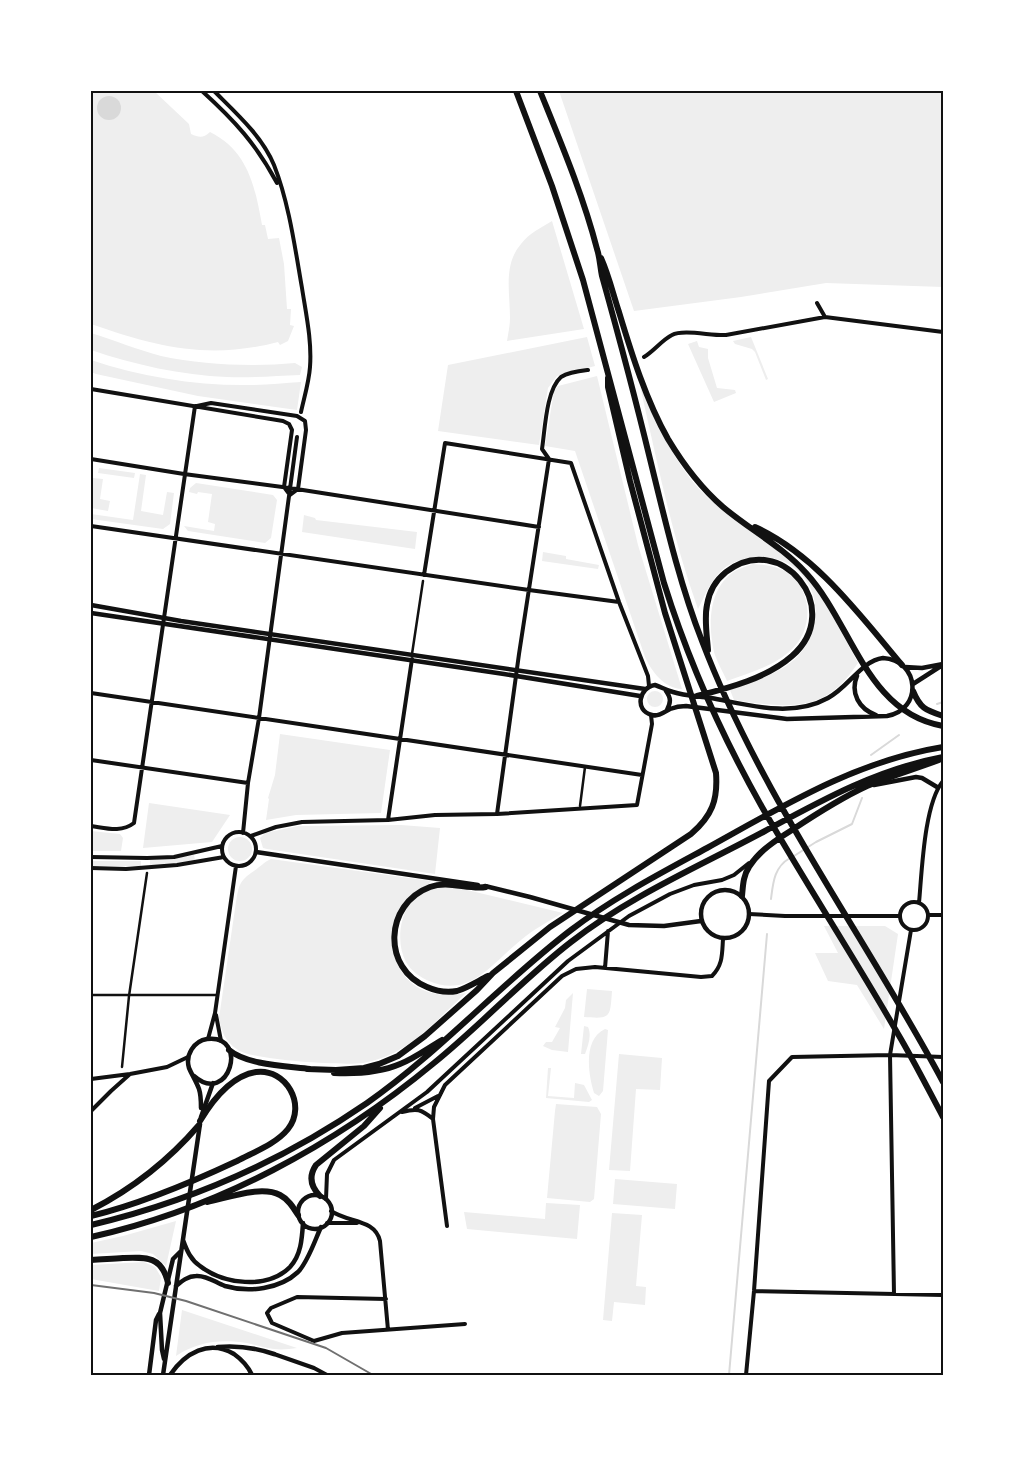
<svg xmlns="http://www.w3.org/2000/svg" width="1034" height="1466" viewBox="0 0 1034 1466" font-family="Roboto,sans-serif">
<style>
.green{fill:#eee}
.water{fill:#d9d9d9}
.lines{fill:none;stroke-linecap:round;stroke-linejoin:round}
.stream{stroke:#d9d9d9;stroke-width:2}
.pedestrian{stroke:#111;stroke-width:2.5}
.minor{stroke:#111;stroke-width:4}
.tertiary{stroke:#111;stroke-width:4.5}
.motorway{stroke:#111;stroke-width:6}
.rail{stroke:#707070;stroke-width:2}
.neatline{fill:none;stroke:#111;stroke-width:2}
</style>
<rect width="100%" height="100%" fill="#fff"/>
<!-- green -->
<path class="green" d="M91 91H154L189 124 191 134C200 138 203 138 210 132 248 151 255 186 262 225H265L268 239 279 238 284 264 287 309H291L290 325 294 326 288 341 280 345 278 342C209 360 157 347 91 324Z
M559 91H943V287L826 283 741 297 634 311Z
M552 221 584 329 507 341C508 334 510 326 510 318 510 292 503 265 521 244 529 233 541 228 552 221Z
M91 333C114 340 138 350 161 356 204 365 252 367 295 363L302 367 300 375C276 376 251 378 227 377 181 375 135 365 91 350Z
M587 337 595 366 557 376 548 388 539 445 438 431 448 365Z
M751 337 768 379 766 380 755 352 752 349 735 344 733 341Z
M697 341 699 347 708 349V358L717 388 735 390 736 393 714 402 688 344Z
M91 360C141 377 198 386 251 385 268 385 285 383 301 382L297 410 198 396 96 374 91 372Z
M597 376 638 545 682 689C664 688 652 672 645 657L575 451 545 446 554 391 558 386Z
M640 386C659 428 678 473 715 504 745 528 783 547 807 578 828 604 842 634 858 663 852 671 846 680 838 687 810 713 769 705 734 700L730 690C752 681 781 674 798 656 833 619 814 557 760 557 747 557 732 561 722 570 710 581 705 596 698 609 672 537 657 461 640 386Z
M99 468 135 473 134 478 98 473Z
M140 474 146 475 141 511 163 515 167 492 174 493 170 524 163 529 91 519V514L133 520Z
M93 478 103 479 100 499 110 501 108 511 91 508Z
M196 483 273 495 277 500 271 538 265 543 188 531 184 526 214 531 215 524 208 522 212 494 198 492 197 494 189 492 190 488Z
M304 515 315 518 316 520 417 532 415 549 302 532Z
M543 552 566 556V559L599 565 598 569 542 561Z
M753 564C765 565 779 566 789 574 813 592 813 629 792 649 775 666 749 673 727 681 723 672 717 662 714 652 708 625 708 588 735 571 740 568 747 566 753 564Z
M647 699a8 8 0 1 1 16 0a8 8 0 1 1-16 0Z
M280 734 390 750 381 813 296 815 266 820 269 799 268 798 275 775Z
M149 803 230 815 212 842 143 848Z
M401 825 440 828 435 874 267 849 263 848 260 838 265 833 298 826Z
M91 831 120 834 123 838 121 851H91Z
M228 849a12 12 0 1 1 24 0a12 12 0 1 1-24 0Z
M194 855 195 860 164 865H150V860Z
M271 859 431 881 429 884C423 887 415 891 410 896 406 899 403 904 401 908 384 934 391 970 417 987 432 996 450 996 466 993 445 1012 424 1036 399 1050 389 1056 375 1061 363 1063 344 1066 252 1060 238 1050 225 1041 222 1033 219 1018L236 902C239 885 239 881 254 871 260 867 264 862 271 859Z
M91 861H141V866H91Z
M446 885 563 913C549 921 534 929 521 940 503 954 485 977 463 984 452 987 440 986 429 981 420 977 412 972 406 962 393 938 402 896 431 887 435 885 441 885 446 885Z
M824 926H885L898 934 884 1029 857 985 828 981 815 953H838Z
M587 989 612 991C610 1018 611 1019 584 1017Z
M573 993 568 1052 552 1050 543 1046 546 1042H552L560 1028 555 1027 565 1008 566 1000Z
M584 1026 588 1027C592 1036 588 1045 585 1054H581Z
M605 1029 608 1030 603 1091 599 1096 594 1093C588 1074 583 1039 605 1029Z
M619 1054 662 1058 660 1090 636 1089 630 1171 609 1170Z
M548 1068H551L548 1096 574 1098 575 1083 584 1085 592 1100 589 1102 546 1098Z
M556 1104 597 1107 601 1114 594 1199 590 1202 547 1198 555 1111Z
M615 1179 677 1184 675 1209 613 1204Z
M546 1203 580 1205 577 1239 467 1229 464 1212 545 1219Z
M612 1213 642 1215 636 1286 646 1287 645 1305 614 1302 612 1321 603 1320Z
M176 1221 166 1266 153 1254 141 1251 91 1254V1243L123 1236Z
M144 1262 155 1267 161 1277 159 1291 91 1279V1265Z
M182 1310 297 1348C290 1349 281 1350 274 1349 265 1348 256 1345 247 1343 222 1339 198 1341 176 1356Z"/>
<!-- water -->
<path class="water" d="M97 108a12 12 0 1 1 24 0a12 12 0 1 1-24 0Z"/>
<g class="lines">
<!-- stream -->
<path class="stream" d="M937 704 943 702
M871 755 899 735
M794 856 816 842 852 824 862 798
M771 899C773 883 774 867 790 858
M729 1375 767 934"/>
<!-- pedestrian -->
<path class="pedestrian" d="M412 654 423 581
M580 806 585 767
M91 995H217
M122 1067 129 996 147 873"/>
<!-- minor -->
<path class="minor" d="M202 91C235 121 256 144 277 183
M214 91C236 113 262 136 274 165 289 203 295 248 302 288 306 314 312 341 310 367 309 382 304 398 301 412
M817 303 825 317
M644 357C654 351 662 340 672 335 683 329 712 336 726 335L825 317 943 332
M91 389 283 421 289 424 292 430 284 487 290 495
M197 406 211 403 297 416 305 421 306 430 298 489 290 495
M91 459 184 474 290 488 539 527
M91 526 529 590 619 602
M424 575 445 443 571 463 619 602 648 676 649 686
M91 693 642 775
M91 760 248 783
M497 814 519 654 549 459 542 449C545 430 546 390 561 377 569 372 579 371 588 370
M388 820 412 659
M91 826C106 828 121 833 134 823L195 406
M222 849a17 17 0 1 1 34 0a17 17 0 1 1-34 0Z
M243 833 248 783 259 718 297 437
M251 836 276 827 302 822 388 820 435 815 497 814 637 805 652 724 651 715
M91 857 147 858 174 857 222 846
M91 868 126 869 177 865 224 857
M900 916a14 14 0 1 1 28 0a14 14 0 1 1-28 0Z
M919 903C922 871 924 804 943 781
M749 914 785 916H899
M928 915H943
M605 968 608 931
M216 1015 221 1041
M208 1039 215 1013 236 866
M91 1079 130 1074 167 1067 188 1057
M415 1108 438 1096
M91 1111 111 1091 130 1074
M402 1112C417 1108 421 1109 433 1119
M326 1199 327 1174 334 1160 427 1092 568 961 629 916 670 894 694 885 722 880 734 875 749 863
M331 1211C349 1223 375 1219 380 1241L388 1330
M327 1223H357
M447 1226 433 1119 434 1107 445 1085 562 976 576 969 595 967 701 977 712 976C723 965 722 954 723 939
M754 1291 943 1295
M894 1294 890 1055 911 930
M386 1299 297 1297 271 1308 267 1313 272 1323 314 1341 342 1333 465 1324
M274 1354 314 1368 327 1375
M746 1375 754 1291 769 1081 792 1057 890 1055 943 1057"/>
<!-- tertiary -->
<path class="tertiary" d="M91 605 181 621 645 689
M91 613 504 674 640 696
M883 658C920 660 923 710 887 716L787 719 686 706C680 706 675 707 670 709 664 712 659 717 652 715 634 711 639 687 655 685 661 687 666 690 673 692 685 696 698 696 711 698 749 705 792 718 828 698 849 687 861 661 883 658Z
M905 667 922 668 943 664
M857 676C850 693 859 709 876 715
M913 684 941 666
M666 691C671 698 671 702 667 710
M874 785 916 777 922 778 937 787
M256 852 478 885
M485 886 530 897 629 925 664 926 701 921
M701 914a24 24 0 1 1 48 0a24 24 0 1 1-48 0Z
M194 1076C229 1107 250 1034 207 1039 194 1041 185 1055 189 1068 192 1075 196 1081 199 1089 201 1095 201 1102 201 1108
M201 1117 213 1083
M298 1212a17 17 0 1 1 34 0a17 17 0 1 1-34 0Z
M183 1240C187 1251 191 1260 200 1266 223 1284 267 1290 290 1267 301 1255 302 1239 303 1223
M176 1286C182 1281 188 1276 196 1276 207 1275 216 1283 225 1286 249 1293 280 1289 298 1272 308 1262 315 1240 321 1227
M218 1347C238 1345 256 1348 274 1354
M164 1359 162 1350 160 1313 173 1259 180 1252
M149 1375 156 1320 159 1314
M163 1375 200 1124
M170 1375C185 1353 209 1339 234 1354 241 1359 248 1366 252 1375"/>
<!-- motorway -->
<path class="motorway" d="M516 91 552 186 583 280 664 583C688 660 722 736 762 807 806 884 854 957 898 1034 914 1061 928 1089 943 1117
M540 91C561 143 583 195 597 249 600 258 600 267 602 276 619 337 635 397 650 459 665 520 679 582 702 641 762 799 864 934 943 1082
M601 258C609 276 613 294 619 312 632 355 646 400 668 439 683 464 701 488 723 507 750 530 782 546 806 573 852 623 866 713 943 726
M755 527C816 555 859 614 902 665
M913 691C920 708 925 710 943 716
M697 696C729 688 767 678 792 656 846 609 781 529 726 572 716 580 709 592 707 605 704 619 707 636 708 650
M486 887C468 890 448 880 430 887 384 904 382 969 427 987 436 991 447 993 457 991 467 988 478 981 488 976
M742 896C743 886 743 876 749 867 759 851 776 840 792 830 816 814 841 798 867 786 891 776 915 769 939 760
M229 1050C247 1065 286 1066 310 1069
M307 1069 336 1070 364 1068 379 1064 398 1056 425 1036 477 990 493 973 550 927 691 834C712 816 718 800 716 773L665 613 630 481 608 387V378
M334 1073C357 1074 379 1073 400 1064 415 1058 428 1048 442 1040
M320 1196C311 1187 308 1177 316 1165L364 1126 380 1108
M207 1202C227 1198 261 1185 280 1195 288 1199 293 1207 298 1215
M91 1210C132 1189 169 1160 199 1125
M91 1216C141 1204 190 1183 237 1161 254 1152 276 1144 288 1129 307 1105 286 1068 256 1072 231 1076 212 1101 200 1121
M91 1225C189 1202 284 1160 367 1103 440 1052 500 984 571 930 613 898 661 873 707 848 783 806 856 761 943 747
M91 1237C217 1209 335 1145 434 1063 481 1025 523 979 571 942 630 896 700 866 765 831 822 800 878 769 943 757
M91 1260C102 1259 112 1259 123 1258 146 1257 162 1256 168 1283"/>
<!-- rail -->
<path class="rail" d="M91 1285 154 1293 186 1301 326 1348 373 1375"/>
</g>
<!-- border -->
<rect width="1034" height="1466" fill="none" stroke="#ffffff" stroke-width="185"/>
<rect x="92" y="92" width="850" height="1282" class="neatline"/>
</svg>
